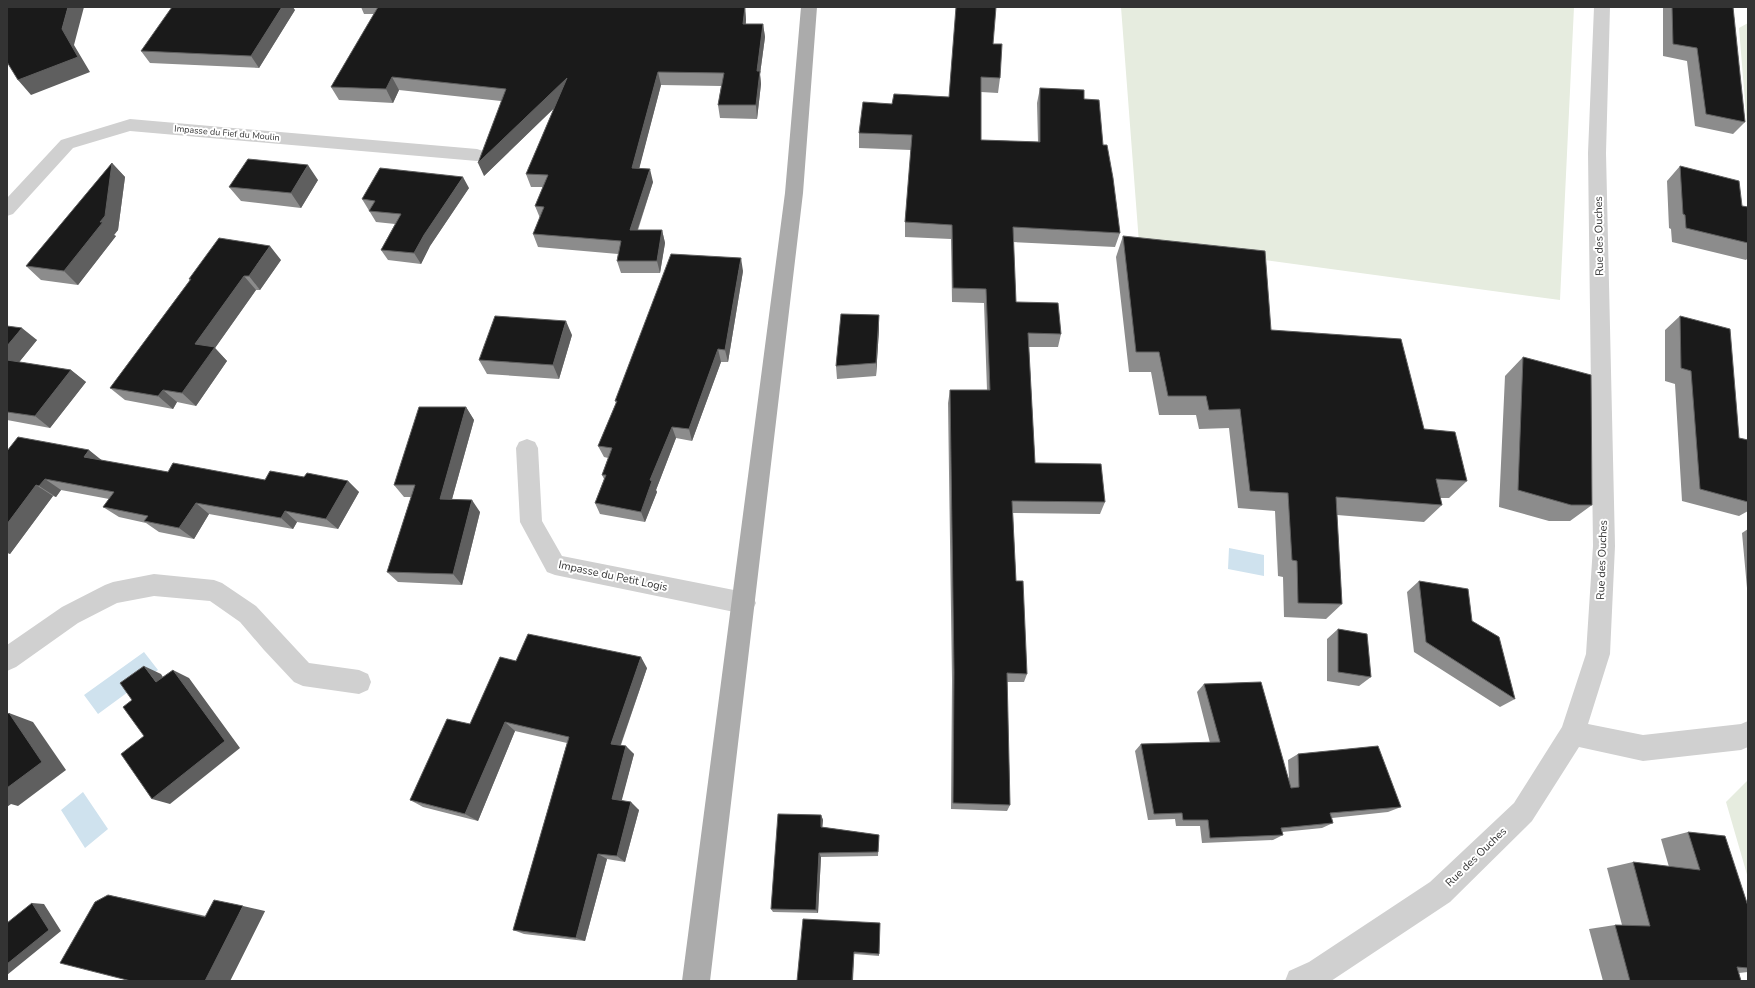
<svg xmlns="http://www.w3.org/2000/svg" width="1755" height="988" viewBox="0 0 1755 988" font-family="'Nunito Sans',sans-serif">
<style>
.green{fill:#e6ecdf}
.water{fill:#cfe2ee}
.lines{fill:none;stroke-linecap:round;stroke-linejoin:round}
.minor{fill:#d0d0d0;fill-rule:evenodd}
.major{fill:#ababab;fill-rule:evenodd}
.wall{fill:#8c8c8c}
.shaded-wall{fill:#5f5f5f}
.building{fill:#1a1a1a;stroke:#5f5f5f}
.labels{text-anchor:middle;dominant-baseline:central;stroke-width:4;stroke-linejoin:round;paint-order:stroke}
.far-street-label{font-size:9px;fill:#333;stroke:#fff}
.street-label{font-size:11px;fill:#333;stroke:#fff}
</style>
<rect width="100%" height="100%" fill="#fff"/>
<!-- green -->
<path class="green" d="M1121 7H1574L1560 300 1139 243Z
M1748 23V138L1739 28Z
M1748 780V878L1726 802Z"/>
<!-- water -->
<path class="water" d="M1229 548 1264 555V576L1228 569Z
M144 652 158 670 98 714 84 695Z
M83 792 108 829 85 848 61 810Z"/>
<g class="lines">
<!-- minor -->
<path class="minor" d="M1594 7H1610L1606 153 1615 546 1610 654 1588 724 1643 735 1741 724 1748 721V747L1741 750 1643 761 1579 747 1532 821 1450 902 1331 981H1285L1289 971 1309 962 1430 882 1514 803 1562 727 1586 654 1593 546 1588 153Z
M130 119 477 149 483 151 486 155 483 159 477 161 130 131 73 148 13 214 7 216V198L61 140Z
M527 439 535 442 538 448 542 521 562 556 744 592 752 595 756 603 752 611 744 614 555 575 547 572 520 522 516 448 519 442Z
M154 574 214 580 222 583 256 606 309 663 359 670 368 674 371 682 368 690 359 694 303 686 294 682 264 650 240 622 210 601 154 596 117 603 78 623 16 667 7 671V645L62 607 105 585 113 582Z"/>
<!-- major -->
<path class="major" d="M801 7H817L803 193 710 981H682L785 193Z"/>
</g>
<!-- wall -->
<path class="wall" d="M361 7H745L746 20V24H763L765 37 760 74 761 84 757 119 720 118 718 105 721 86 661 85 639 168 653 182 638 230H662L665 243 660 273H621L617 261 618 254 538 247 533 234 540 218 535 206 543 187H531L526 174 554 108 484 176 501 101 399 90 393 103 339 100 331 87 374 14H364Z
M1663 7H1733L1745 122 1733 134 1695 126 1687 61 1663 56Z
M295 10 259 68 150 63 141 51Z
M993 44 1000 78 998 93 981 92V140L1038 142 1037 103 1040 88 1084 99 1103 145 1120 233 1115 247 1013 242 1016 302 1061 334 1058 347H1029L1035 463 1105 502 1100 514 1013 513 1016 581 1027 674 1024 682H1007L1010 805 1007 811 951 809 952 680 948 403 950 390H987L984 303 952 302 951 239 905 237V222L911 150 859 148V133L892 104 949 97Z
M112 163 125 177 118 230 114 235 116 236 78 285 41 280 26 266Z
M1680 166 1742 206 1748 207V258L1746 260 1672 242 1671 229 1669 228 1667 181Z
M318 180 301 208 241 201 229 187Z
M469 188 430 246 421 264 388 260 381 250 395 224 376 222 362 199Z
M1123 236 1271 330 1424 429 1467 481 1449 498H1440L1442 505 1424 522 1337 515 1342 604 1326 619 1284 617 1283 577 1278 576 1275 511 1238 508 1229 428 1199 429 1196 415H1159L1151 372H1129L1116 257Z
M281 260 260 290H256L215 348 227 361 196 406 177 402 173 409 125 400 110 388 190 280 189 279Z
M743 271 728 362H721L692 441 676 438 656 490 657 492 645 522 600 514 595 503 604 479 602 475 608 458 604 457 598 446 616 403 615 401Z
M879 315V329L876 376 837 379 836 366Z
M1680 316 1739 438 1748 440V511L1739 516 1682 501 1675 384 1665 381V330Z
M7 326 37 340 19 362 71 370 86 382 50 428 7 420Z
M572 335 559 379 487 374 479 360Z
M1523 357 1592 505 1570 521H1549L1499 507 1505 376Z
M466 407 474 420 452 499 480 512 462 585 398 582 387 572 411 497H404L394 485Z
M7 451 103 461 168 472 265 480 304 477 348 481 359 492 338 529 297 522 293 529 209 514 194 539 159 532 146 523 119 517 103 507 109 499 61 490 56 497 53 496 10 554 7 553Z
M1748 529V588H1747L1742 533Z
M1419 581 1515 699 1500 707 1414 652 1407 592Z
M1338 629 1371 677 1359 686 1327 681V639Z
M516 661 647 668 621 745 634 754 621 801 639 810 625 862 607 859 585 941 524 934 513 930 567 743 515 731 478 821 423 807 410 800 470 724Z
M1204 684 1289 779 1288 760 1298 754 1401 807 1388 812 1332 818 1333 823 1322 828 1282 832 1283 835 1273 840 1202 843 1200 826H1176L1175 819 1148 820 1135 751 1141 744 1210 743 1197 692Z
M821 815 823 820 822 827 879 835 878 856 821 857 818 913 773 912 771 909Z
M1688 832 1748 906V972L1739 973 1741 981H1603L1589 929 1615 925H1622L1607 868 1633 862 1669 867 1661 839Z
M108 895 133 900 206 916 265 911 230 981H131Z
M880 923 879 956 854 954 797 981Z"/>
<!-- shaded-wall -->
<path class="shaded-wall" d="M68 7H84L74 45 90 72 31 95 18 80 62 29Z
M282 7H293L295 10 259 68 251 56Z
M745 7 746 20 744 37 743 24Z
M763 24 765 37 760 74 761 84 757 119 756 105 757 71Z
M658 72 661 85 636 181 632 168Z
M392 77 399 90 393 103 386 89Z
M567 78 572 91 484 176 478 163Z
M112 163 125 177 118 230 114 235 116 236 78 285 64 271 100 222Z
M308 165 318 180 301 208 291 193Z
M650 169 653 182 633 243 630 230Z
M463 177 469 188 430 246 421 264 414 253 424 235Z
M662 230 665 243 660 273 657 261Z
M270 246 281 260 260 290 249 276Z
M741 258 743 271 728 362 725 350Z
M244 276 256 290 215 348 227 361 196 406 182 393 195 344Z
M879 315V329L876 376V363Z
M566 321 572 335 559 379 553 365Z
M22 328 37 340 12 371 7 367V346Z
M718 349 721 362 692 441 689 429Z
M71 370 86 382 50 428 35 416Z
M163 390 177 402 173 409 158 396Z
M466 407 474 420 449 510 440 499Z
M672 427 676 438 656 490 657 492 645 522 641 512 650 480Z
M89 450 104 462 84 457Z
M45 479 61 490 56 497 39 486Z
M348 481 359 492 338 529 326 519Z
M36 485 53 496 10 554 7 552V524Z
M472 500 480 512 462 585 453 574Z
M196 503 209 514 194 539 179 528Z
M285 511 297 522 293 529 281 518Z
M641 657 647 668 618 752 611 744Z
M144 666 161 674 172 691 156 682Z
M173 670 189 678 240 748 170 804 152 799Z
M9 713 33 722 66 770 18 806 11 804 7 807Z
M505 722 515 731 478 821 465 814Z
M626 746 634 754 620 807 612 799Z
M631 802 639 810 625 862 617 856Z
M821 815 823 820 822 831 821 827Z
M819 853 821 857 818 913 816 910Z
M598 854 607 859 585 941 576 938Z
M32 903 44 904 61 931 7 975V964Z
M243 906 265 911 230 981H205Z
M854 952V954L853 981H852Z"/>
<!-- building -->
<path class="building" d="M7 7H68L62 29 78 57 18 80 7 62Z
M172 7H282L251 56 141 51Z
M378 7H745L743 24H763L757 71H760L756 105H718L724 73 658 72 632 168 650 169 630 230H662L657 261H617L621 241 533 234 544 207 535 206 548 175 526 174 567 78 478 163 506 89 392 77 386 89 331 87Z
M956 7H996L993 44H1002L1000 78 981 77V140L1040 142V88L1084 90V99L1099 100 1103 145H1107L1113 178 1120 233 1013 227 1016 302 1058 303 1061 334 1028 333 1035 463 1101 464 1105 502 1012 501 1016 581H1023L1027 674 1007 673 1010 805 953 803 954 672 950 390H990L986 289 953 288 952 225 905 222 912 135 859 133 863 102 892 104 894 94 949 97Z
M1672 7H1733L1745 122 1706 114 1697 48 1673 44Z
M248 159 308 165 291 193 229 187Z
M112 163 105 216 100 222H103L64 271 26 266Z
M1680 166 1739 181 1742 206 1748 207V243L1686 228 1685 215 1683 214Z
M380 168 463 177 424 235 414 253 381 250 401 214 369 211 375 201 362 199Z
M1123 236 1265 251 1271 330 1401 339 1424 429 1455 432 1467 481 1436 479 1442 505 1336 497 1342 604 1298 603 1297 561 1292 560 1288 493 1250 491 1240 409 1209 410 1206 396H1168L1159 352H1136Z
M219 238 270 246 249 276H244L195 344 215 347 182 393 163 390 158 396 110 388 191 279H189Z
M671 254 741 258 725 350 718 349 689 429 672 427 650 480 652 481 641 512 595 503 606 475H602L612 448 598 446 617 401H615Z
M841 314 879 315 876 363 836 366Z
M495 316 566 321 553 365 479 360Z
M1680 316 1730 329 1739 438 1748 440V502L1700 489 1691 371 1681 368Z
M7 326 22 328 7 346Z
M1523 357 1591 375 1592 505H1571L1518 490Z
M7 360 71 370 35 416 7 412Z
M419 407H466L440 499 472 500 453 574 387 572 415 485H394Z
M18 437 89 450 84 457 168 472 173 463 265 480 270 471 304 477 307 473 348 481 326 519 285 511 281 518 196 503 179 528 144 521 148 516 103 507 114 492 45 479 39 486 36 485 7 524V451Z
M1419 581 1468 589 1472 621 1499 637 1515 699 1426 642Z
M1338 629 1367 634 1371 677 1338 672Z
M528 634 641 657 611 744 626 746 612 799 631 802 617 856 598 854 576 938 513 930 569 737 505 722 465 814 410 800 447 719 470 724 500 657 516 661Z
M144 666 156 682 173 670 225 741 152 799 121 754 144 736 123 707 132 700 120 683Z
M1261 682 1291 788 1299 787 1298 754 1378 746 1401 807 1330 813 1333 823 1281 828 1283 835 1210 838 1208 820H1183L1182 813 1154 814 1141 744 1220 742 1204 684Z
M9 713 42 762 7 788V715Z
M778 814 821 815V827L879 835 878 852 819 853 816 910 771 909Z
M1688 832 1725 836 1748 906V968L1737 967 1741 981H1630L1615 925 1650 926 1633 862 1700 870Z
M108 895 205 917 214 900 243 906 205 981H131L60 963 95 902Z
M32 903 49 930 7 964V923Z
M803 919 880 923 879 954 854 952 852 981H797Z"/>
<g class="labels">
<!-- far-street labels -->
<g class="far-street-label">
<text transform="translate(227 133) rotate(5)">Impasse du Fief du Moulin</text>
</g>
<!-- street labels -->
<g class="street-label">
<text transform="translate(1599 236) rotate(-91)">Rue des Ouches</text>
<text transform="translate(1602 560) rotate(-88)">Rue des Ouches</text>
<text transform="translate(613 576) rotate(12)">Impasse du Petit Logis</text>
<text transform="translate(1476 857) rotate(-44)">Rue des Ouches</text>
</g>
</g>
<!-- border -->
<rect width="1755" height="988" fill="none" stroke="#333333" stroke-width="16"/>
</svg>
